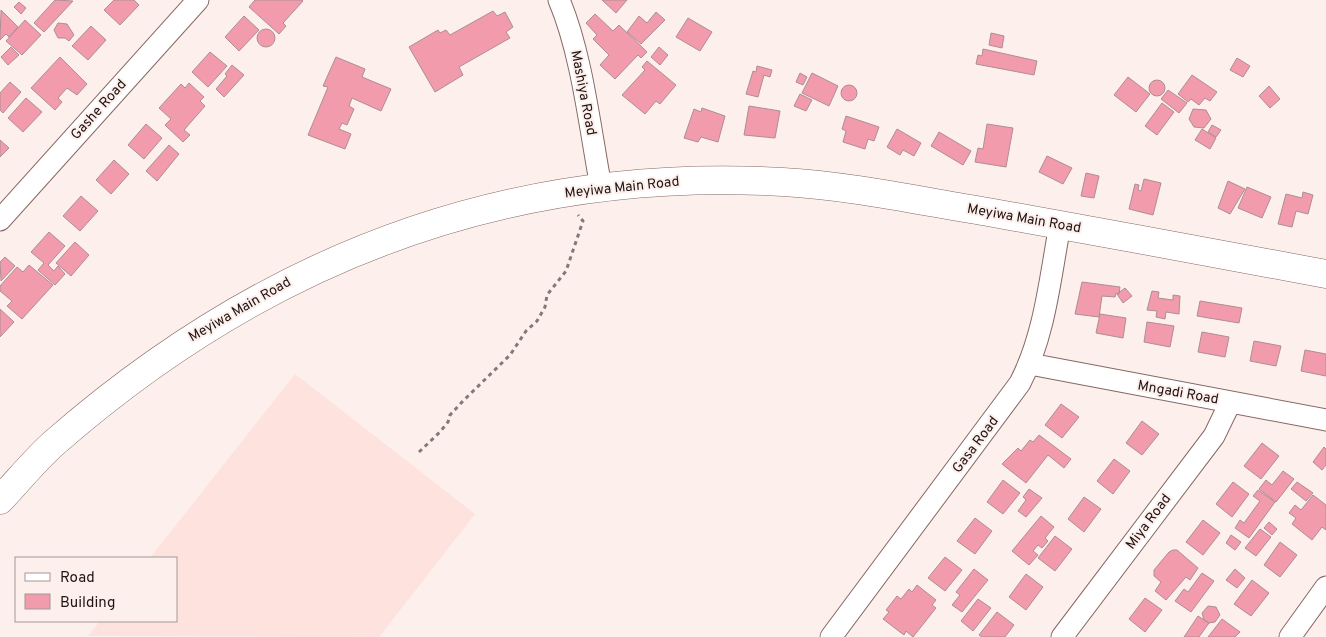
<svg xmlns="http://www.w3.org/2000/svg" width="1326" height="637" viewBox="0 0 1326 637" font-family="Overpass,sans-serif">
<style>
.built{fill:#fde2de}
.building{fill:#f19bad;stroke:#ae8d93}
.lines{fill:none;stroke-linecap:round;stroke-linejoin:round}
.street-casing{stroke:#876863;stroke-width:23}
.secondary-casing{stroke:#876863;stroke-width:29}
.path{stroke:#857876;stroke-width:3;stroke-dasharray:4 4;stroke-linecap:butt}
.street{stroke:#fff;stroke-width:21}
.secondary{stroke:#fff;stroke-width:28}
.labels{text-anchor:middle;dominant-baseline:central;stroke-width:4;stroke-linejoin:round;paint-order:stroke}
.street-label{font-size:14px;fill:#201412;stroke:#fdefec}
</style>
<rect width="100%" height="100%" fill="#fdefec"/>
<!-- built -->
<path class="built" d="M295 374 475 514 379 637 88 636 100 621H176V558H150Z"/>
<!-- building -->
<path class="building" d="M55 0 73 1 44 32 34 23Z
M114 0H134L139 5 120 25 104 10Z
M255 0H302L303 1 283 23 286 26 279 34 249 7Z
M602 0H627L616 13Z
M19 2 26 8 21 14 14 7Z
M1 10 18 27 9 37 6 34 0 40Z
M493 11 497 16 505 12 513 27 506 32 510 38 459 67 463 75 435 92 409 47 438 30 440 33 446 30 450 35Z
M656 12 665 20 641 44 627 32 639 16 647 23Z
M595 14 613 31 619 25 647 52 641 58 638 55 615 79 600 65 609 55 593 39 597 35 586 23Z
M244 16 259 30 239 51 225 37Z
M688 18 712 32 700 51 676 37Z
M25 20 41 35 22 55 6 41Z
M58 23 67 24 74 35 69 41 65 38H58L54 30Z
M91 26 106 40 88 60 72 46Z
M257 38a9 9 0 1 1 18 0a9 9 0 1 1-18 0Z
M991 33 1004 36 1002 48 989 45Z
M11 47 19 55 8 65 1 57Z
M659 47 668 55 660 65 651 57Z
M983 49 1037 61 1034 75 976 64 978 55 982 56Z
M210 52 227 66 208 87 192 72Z
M60 57 87 84 77 95 67 88 58 98 62 102 55 110 31 88Z
M336 57 365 69 362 77 391 89 381 111 352 98 349 106 354 109 347 125 342 123 339 129 351 134 345 149 308 135 328 87 323 86Z
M1237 58 1250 66 1243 77 1230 70Z
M647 61 676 85 660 104 656 101 645 114 622 95 645 70 642 67Z
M232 65 244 75 224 97 216 89 227 76 225 74Z
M757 66 772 70 770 77 764 75 758 97 746 94 753 71 756 72Z
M800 73 807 77 803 85 796 82Z
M812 73 838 86 829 106 802 93Z
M1192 75 1217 92 1210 101 1205 98 1199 105 1191 99 1188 102 1178 94Z
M1128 77 1150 94 1136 112 1114 95Z
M1149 88a8 8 0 1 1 16 0a8 8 0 1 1-16 0Z
M10 82 21 92 3 113 0 110V93Z
M189 83 204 97 200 101 205 106 184 130 190 135 183 142 165 125 171 119 159 108 181 84 185 88Z
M841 93a8 8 0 1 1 16 0a8 8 0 1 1-16 0Z
M1269 86 1280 99 1270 108 1259 96Z
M1168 90 1187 103 1179 113 1161 99Z
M800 94 812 100 806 111 794 106Z
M26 98 42 112 23 132 8 118Z
M1162 103 1174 112 1157 135 1145 126Z
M749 106 780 111 775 138 744 135Z
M702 108 725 116 718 142 701 137 698 142 684 138 694 109 701 112Z
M1193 109 1206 110 1211 119 1204 128 1194 127 1189 119Z
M846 116 879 127 874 141 868 139 865 149 843 142 846 131 842 129Z
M146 124 162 138 144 159 128 145Z
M987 124 1013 128 1006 167 975 162 978 148 983 149Z
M1212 125 1221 130 1216 137 1208 132Z
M897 129 921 143 914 156 903 150 900 155 887 147Z
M1202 129 1216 138 1210 149 1195 140Z
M939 132 971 151 963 165 931 146Z
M0 140 9 148 0 157Z
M169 145 179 154 157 181 146 171Z
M1047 156 1072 168 1063 184 1039 172Z
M114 160 129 174 111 194 96 180Z
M1086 173 1099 176 1094 198 1081 196Z
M1144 179 1161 183 1153 215 1129 209 1135 184 1139 185 1138 190 1141 191Z
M1228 181 1245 189 1230 214 1218 208Z
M1247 187 1271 197 1262 218 1238 208Z
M1303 192 1313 195 1308 214 1296 211 1292 227 1278 224 1286 194 1302 198Z
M81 196 98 211 80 231 63 216Z
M49 232 65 246 48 265 54 271 58 266 65 274 55 285 38 270 44 263 31 252Z
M75 242 89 255 71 276 56 263Z
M5 257 15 266 1 281 0 262Z
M29 265 53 285 22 319 7 306 12 301 0 291V286L17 267 23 272Z
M1082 282 1120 287 1119 294 1116 293 1115 297 1102 296 1099 317 1075 314Z
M1125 288 1132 296 1123 303 1117 294Z
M1152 291 1159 292 1158 298 1173 300V295L1180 296 1179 314 1166 312 1165 319 1156 317 1157 311 1147 310Z
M1200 301 1242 308 1239 323 1197 316Z
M0 309 14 322 0 337Z
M1100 314 1126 318 1123 338 1096 333Z
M1147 322 1174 326 1170 347 1144 342Z
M1202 332 1229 337 1225 357 1198 352Z
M1254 341 1281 346 1276 366 1250 361Z
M1305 350 1326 354V376L1301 371Z
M1061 404 1079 417 1062 438 1045 425Z
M1142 421 1159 434 1142 455 1126 443Z
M1039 435 1071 459 1064 468 1048 455 1026 483 1002 464 1018 448 1021 451 1030 440 1033 442Z
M1262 443 1279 456 1261 479 1244 466Z
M1324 447 1326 449V465L1322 470 1313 462Z
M1114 459 1130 471 1113 494 1097 481Z
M1283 471 1294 479 1276 502 1259 489 1266 480 1272 485Z
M1003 480 1020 493 1003 514 987 502Z
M1233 482 1249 494 1232 517 1216 504Z
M1297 482 1313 493 1306 501 1291 489Z
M1029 489 1042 498 1026 517 1018 511 1026 500 1023 497Z
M1258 490 1275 502 1249 538 1235 528 1240 520 1244 523 1260 501 1253 496Z
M1313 495 1326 505V530L1322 527 1312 540 1292 524 1296 518 1289 513 1295 505 1301 510Z
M1084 497 1101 509 1084 532 1068 519Z
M1041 516 1054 527 1045 538 1048 541 1042 548 1038 545 1033 551 1038 555 1029 565 1012 551Z
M975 518 992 531 975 554 957 541Z
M1203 520 1220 533 1203 555 1186 542Z
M1269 522 1277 529 1272 535 1264 528Z
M1260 529 1271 537 1256 556 1245 548Z
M1231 535 1241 542 1235 550 1226 543Z
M1055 536 1072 549 1055 571 1038 558Z
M1280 542 1297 555 1280 577 1264 565Z
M1173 550H1177L1198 568 1190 580 1186 577 1166 600 1155 591 1161 582 1154 576V570L1169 552Z
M945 557 962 570 945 591 928 578Z
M974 569 988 580 962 612 952 605 960 595 956 592Z
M1235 569 1245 578 1237 588 1226 580Z
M1202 573 1214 581 1191 612 1175 601 1184 589 1188 592Z
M1026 574 1043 587 1026 610 1009 597Z
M1252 580 1269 593 1251 616 1234 604Z
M917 585 936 600 932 605 936 608 913 637 906 631 904 635 883 619 889 612 886 610 897 596 901 599 909 589 912 592Z
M1145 598 1162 610 1145 632 1129 619Z
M978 599 991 608 973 631 961 621Z
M1208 606 1216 607 1220 615 1215 622 1209 623 1204 620 1202 613Z
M997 612 1014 625 1005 637H982L979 635Z
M1198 616 1209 623 1199 637H1184Z
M1222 619 1240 632 1235 637H1208Z"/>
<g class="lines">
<defs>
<path id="street" d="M559 0C582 54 590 129 601 187
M0 220 198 0
M1030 364 1326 420
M831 637 1020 383C1045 335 1050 278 1060 225
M1062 637 1214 436 1230 403
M1290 637 1326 587"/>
<path id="secondary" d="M0 500C18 481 35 460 54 443 263 260 503 166 783 182 852 186 920 201 988 212 1101 232 1213 253 1326 274"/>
</defs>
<!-- street casing -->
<use href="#street" class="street-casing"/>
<!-- secondary casing -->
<use href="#secondary" class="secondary-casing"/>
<!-- path -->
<path class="path" d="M419 452 440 432 448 422 450 415 463 401 510 355 526 331 537 321 545 307 547 295 566 271 583 221 578 215"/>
<!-- street -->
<use href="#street" class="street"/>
<!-- secondary -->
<use href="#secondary" class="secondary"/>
</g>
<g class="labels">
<!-- street labels -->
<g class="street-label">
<text transform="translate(583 93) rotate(79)">Mashiya Road</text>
<text transform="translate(99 110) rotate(-48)">Gashe Road</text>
<text transform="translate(622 188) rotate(-6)">Meyiwa Main Road</text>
<text transform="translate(1024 219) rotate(10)">Meyiwa Main Road</text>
<text transform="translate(240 310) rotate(-30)">Meyiwa Main Road</text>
<text transform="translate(1178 393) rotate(10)">Mngadi Road</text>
<text transform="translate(976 445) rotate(-53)">Gasa Road</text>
<text transform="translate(1149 522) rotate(-53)">Miya Road</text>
</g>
</g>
<!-- legend -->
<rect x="15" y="557" width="162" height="65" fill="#fdefec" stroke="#a59795"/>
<rect x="25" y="573" width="25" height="8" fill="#ffffff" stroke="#a59795"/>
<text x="60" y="582" font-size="15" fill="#201412">Road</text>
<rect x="25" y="594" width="25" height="15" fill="#f19bad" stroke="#a59795"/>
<text x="60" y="607" font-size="15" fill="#201412">Building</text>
</svg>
